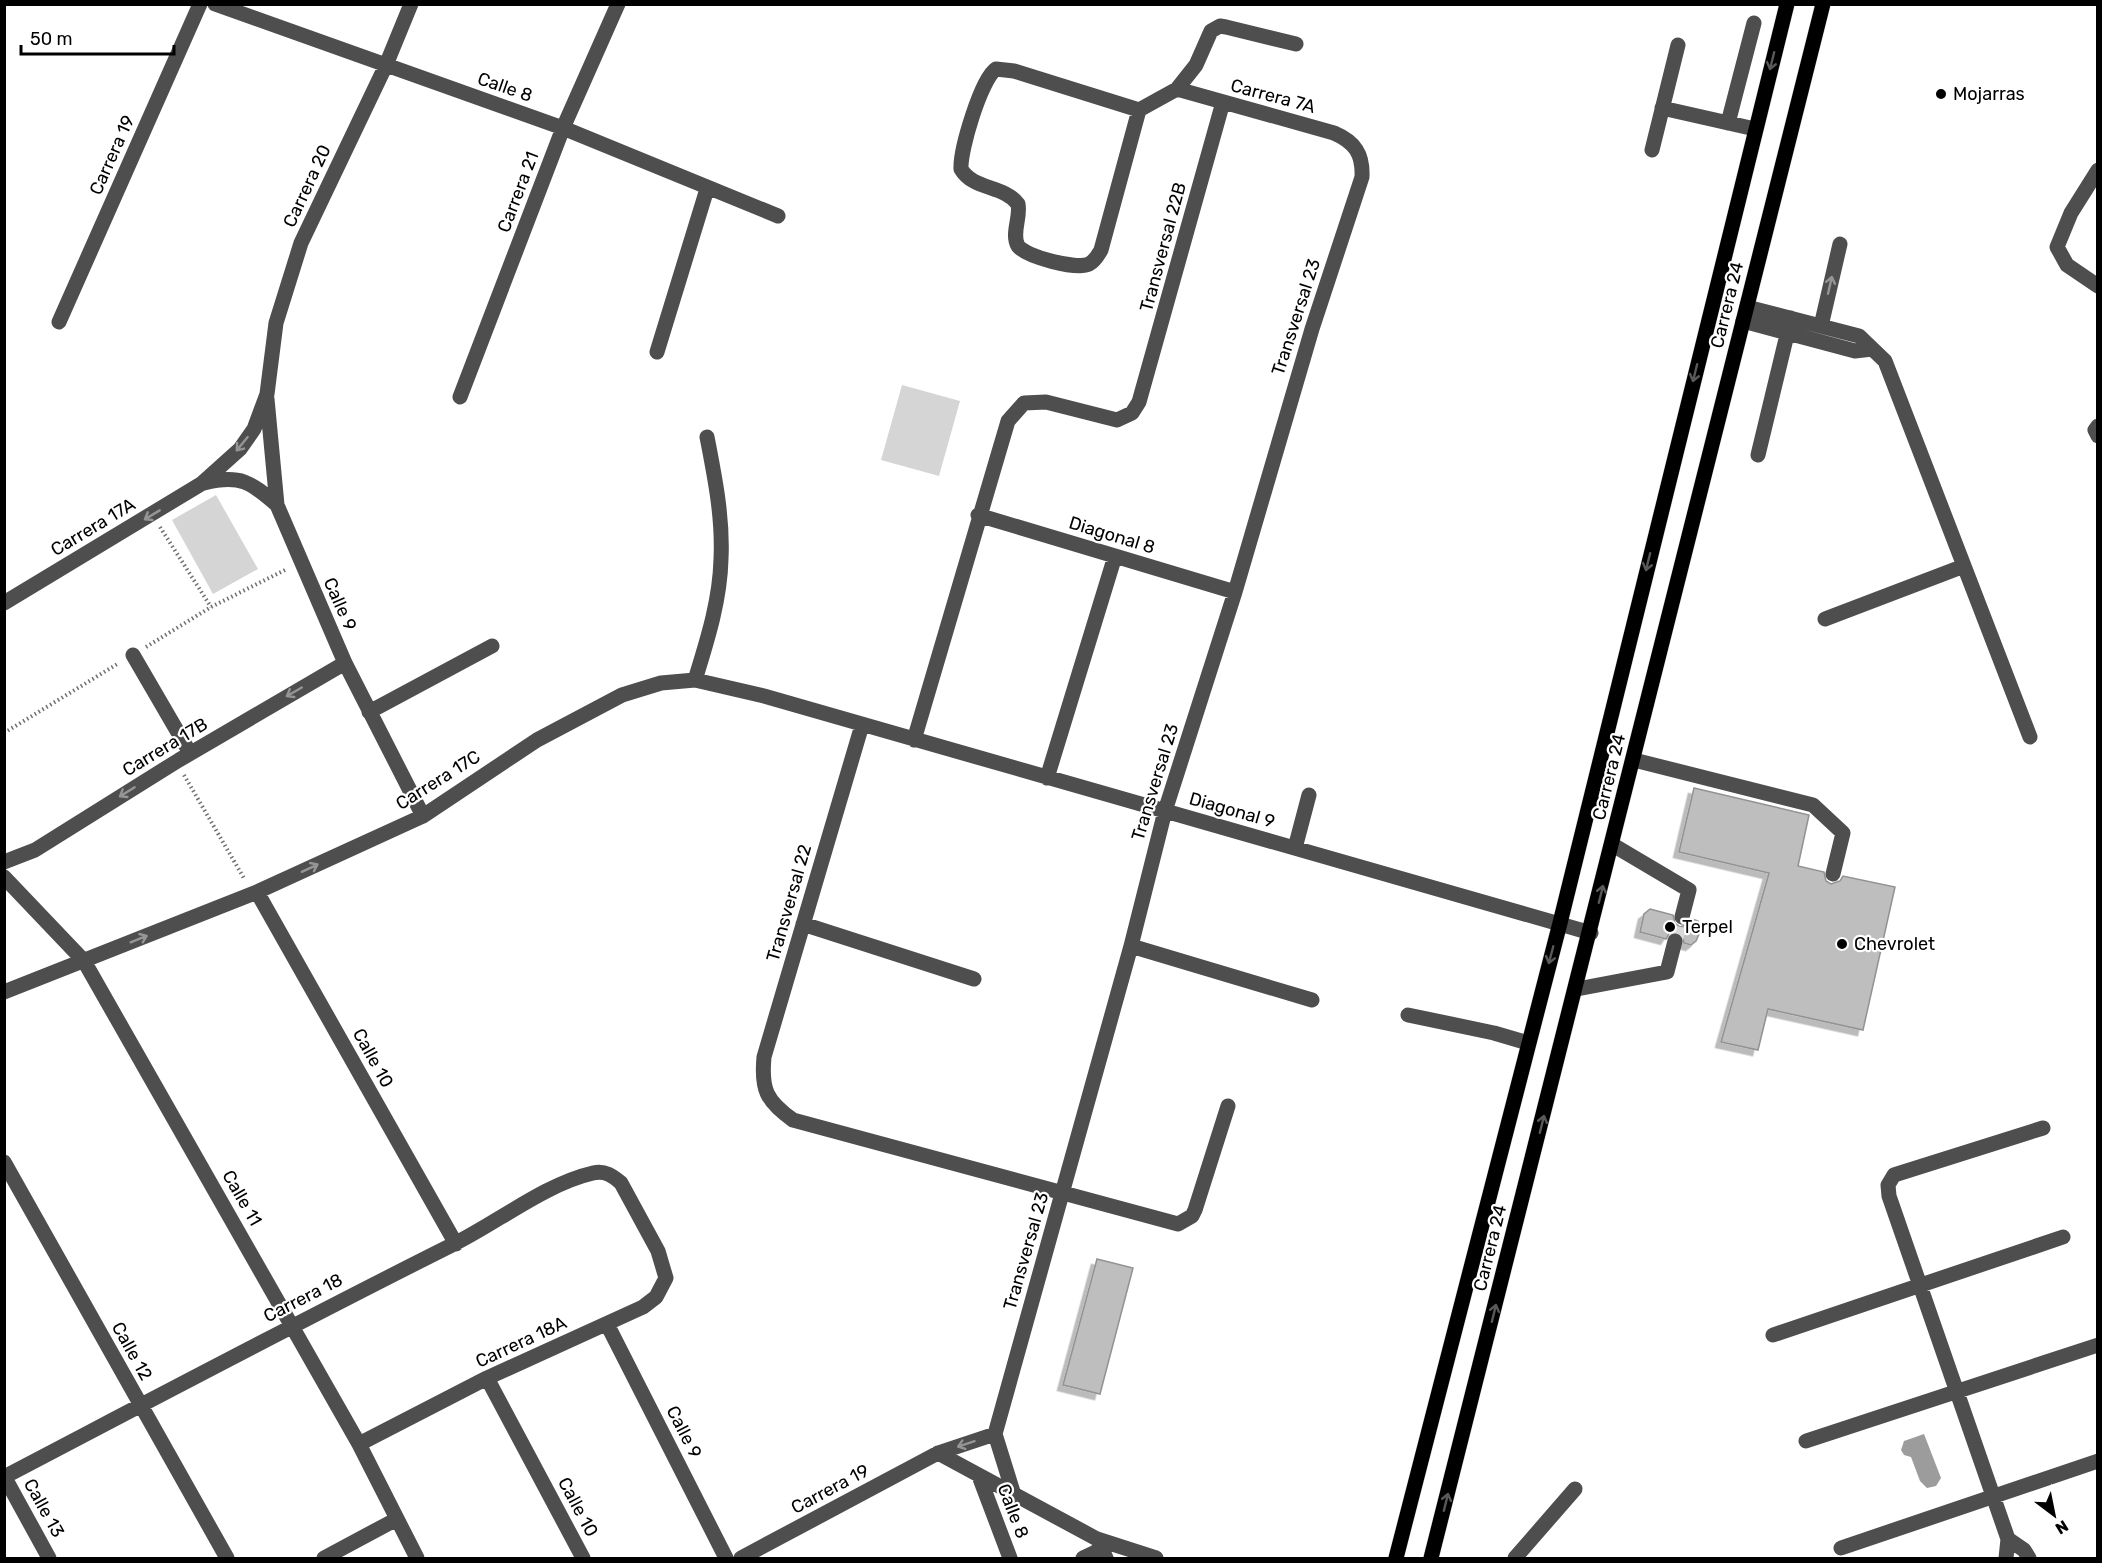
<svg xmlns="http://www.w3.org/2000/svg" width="2102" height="1563" viewBox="0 0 2102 1563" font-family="Rubik,sans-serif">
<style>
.green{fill:#d5d5d5}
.water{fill:#9c9c9c}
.building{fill:#bebebe;stroke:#929292;stroke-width:1.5;filter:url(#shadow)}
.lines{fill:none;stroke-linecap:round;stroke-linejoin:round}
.minor-tunnel{stroke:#d9d9d9;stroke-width:15;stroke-dasharray:15 8;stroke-linecap:butt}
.major-casing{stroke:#dbdbdb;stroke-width:16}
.path{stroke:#707070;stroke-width:4;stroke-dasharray:1.5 3;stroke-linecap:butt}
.minor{stroke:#4e4e4e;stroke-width:15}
.major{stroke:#000;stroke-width:15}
.oneway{stroke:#595959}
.oneway2{stroke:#959595}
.poi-dot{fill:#000;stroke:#fff;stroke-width:2}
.labels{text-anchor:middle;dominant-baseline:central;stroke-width:4.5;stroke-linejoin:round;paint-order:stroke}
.street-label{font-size:18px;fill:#000;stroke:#fff}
.poi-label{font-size:18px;fill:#000;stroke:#fff;text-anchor:start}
</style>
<defs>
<filter id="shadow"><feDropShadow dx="-5.5" dy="5.5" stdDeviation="0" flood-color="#0004"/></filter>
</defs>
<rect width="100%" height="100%" fill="#fff"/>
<!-- green -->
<path class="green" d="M902 385 960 401 939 476 881 460Z
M216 495 258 569 213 594 172 520Z"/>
<!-- water -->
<path class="water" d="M1924 1434 1941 1478 1936 1486 1927 1488 1920 1481 1911 1457 1904 1455 1901 1450 1904 1441Z"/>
<!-- building -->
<path class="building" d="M1694 788 1809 815 1798 866 1824 872 1826 881 1831 884 1840 881 1843 876 1895 887 1863 1030 1768 1009 1758 1050 1721 1042 1769 873 1679 852Z
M1650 909 1673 915 1675 923 1680 927 1688 924 1692 919 1698 921 1699 934 1696 941 1691 945 1684 943 1682 934 1677 931 1669 934 1666 939 1640 932 1644 914Z
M1097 1259 1133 1268 1100 1394 1063 1385Z"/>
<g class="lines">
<!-- minor-tunnel -->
<path class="minor-tunnel" d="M1675 941 1682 917"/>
<defs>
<path id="major" d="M1396 1558 1560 923 1787 4
M1431 1558C1563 1041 1692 522 1823 4"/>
</defs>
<!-- major casing -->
<use href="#major" class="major-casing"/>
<!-- path -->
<path class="path" d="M160 527 211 607
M146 647 211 607 287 569
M4 733 119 663
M184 775 245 880"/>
<!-- minor -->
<path class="minor" d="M215 4 563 128 778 216
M1662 108 1755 129
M1139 110 1101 250C1098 255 1095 261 1089 264 1077 270 1026 257 1018 246 1011 234 1021 217 1018 204 1004 185 973 190 961 169 960 150 981 79 996 69L1014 71 1139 110 1177 89 1196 65 1211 31 1220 26 1226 27 1296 44
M1728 123 1754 23
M1652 150 1678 45
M2098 170 2071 213 2057 247 2067 265 2098 286
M1747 307 1859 336 1885 361 2030 737
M1743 321 1855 351 1872 349
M59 322 200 4
M1821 326 1840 244
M657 352 707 189
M460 397 563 128 618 4
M267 399 277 505 345 663 423 816
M2098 426 2095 430 2098 436
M1758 455 1791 318
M204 483C240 474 251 482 277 505
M978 515 1235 592
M4 603 201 484 240 449 254 429 267 394 276 323 301 243 386 65 411 4
M1825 619 1964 566
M133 655 190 753
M695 680C707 641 720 601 721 559 723 518 715 478 707 437
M369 712 492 646
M862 725 764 1057C761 1089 766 1101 793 1120L1178 1224 1192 1216 1195 1210 1228 1106
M914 740 1008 421 1024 403 1046 402 1117 420 1132 413 1139 402 1223 102
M1634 760 1813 805 1843 833 1833 874
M1047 778 1115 556
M1613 845 1689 890 1682 917
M1295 848 1309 795
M4 862 35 850 179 760 345 663
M4 877 84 961 359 1444 417 1558
M257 892 456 1244
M803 924 974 979
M1131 946 1312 1000
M1577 989 1667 972 1675 941
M4 992 257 892 423 816 537 740 622 695 661 683 695 680 764 696 1591 933
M1408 1015 1494 1033 1528 1043
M4 1162 227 1558
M607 1324 726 1558
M1773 1335 2063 1237
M487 1378 583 1558
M1806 1441 2098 1345
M938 1453 1097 1539 1156 1558
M4 1476 49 1558
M979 1476 1010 1558
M4 1477C153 1399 302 1320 452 1245 497 1223 545 1184 593 1173 605 1170 613 1176 621 1183L658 1251 666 1278 656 1297 643 1307 487 1378 359 1444
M1014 1495 995 1434 1131 946 1165 811 1235 592 1312 329 1362 177C1363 154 1355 142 1334 133L1177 89
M1097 1539 1106 1558
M2008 1539 2024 1550 2029 1558
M1841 1548 2098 1461
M324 1558 397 1519
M741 1558 938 1453 995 1434
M1083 1558 1102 1549
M1515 1558 1575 1489
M2006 1558 2008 1539 1889 1196 1888 1185 1894 1175 2043 1128"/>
<!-- major -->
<use href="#major" class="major"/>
</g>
<!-- one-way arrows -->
<defs><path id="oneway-shaft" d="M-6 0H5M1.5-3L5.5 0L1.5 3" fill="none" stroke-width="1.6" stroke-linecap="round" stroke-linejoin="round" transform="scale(1.5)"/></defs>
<g class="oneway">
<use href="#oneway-shaft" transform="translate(1772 61) rotate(104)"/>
<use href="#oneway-shaft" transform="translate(1695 373) rotate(104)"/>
<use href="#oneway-shaft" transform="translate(1648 562) rotate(104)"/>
<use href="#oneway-shaft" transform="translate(1601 894) rotate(-76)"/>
<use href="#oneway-shaft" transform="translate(1551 955) rotate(105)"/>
<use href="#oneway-shaft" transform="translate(1542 1124) rotate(-76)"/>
<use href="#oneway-shaft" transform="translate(1494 1313) rotate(-76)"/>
<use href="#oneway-shaft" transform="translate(1446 1502) rotate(-76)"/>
</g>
<g class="oneway2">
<use href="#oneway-shaft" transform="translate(1830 285) rotate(-77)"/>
<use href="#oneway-shaft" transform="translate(242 444) rotate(129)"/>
<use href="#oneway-shaft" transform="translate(152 515) rotate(149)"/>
<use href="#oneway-shaft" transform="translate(294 692) rotate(150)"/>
<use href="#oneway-shaft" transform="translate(127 792) rotate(148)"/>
<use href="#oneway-shaft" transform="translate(310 868) rotate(-25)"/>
<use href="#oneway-shaft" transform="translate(139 939) rotate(-22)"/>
<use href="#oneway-shaft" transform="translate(966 1444) rotate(162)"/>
</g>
<!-- markers -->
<g class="poi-dot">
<circle cx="1941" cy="94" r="6"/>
<circle cx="1670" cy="927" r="6"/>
<circle cx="1842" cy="944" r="6"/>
</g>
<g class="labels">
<!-- street labels -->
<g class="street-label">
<text transform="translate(505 87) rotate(19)">Calle 8</text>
<text transform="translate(1273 96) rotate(15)">Carrera 7A</text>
<text transform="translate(112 155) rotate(-66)">Carrera 19</text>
<text transform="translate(307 186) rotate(-65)">Carrera 20</text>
<text transform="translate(518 192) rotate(-69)">Carrera 21</text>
<text transform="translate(1163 247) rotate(-75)">Transversal 22B</text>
<text transform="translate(1727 305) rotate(-76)">Carrera 24</text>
<text transform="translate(1296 317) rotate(-72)">Transversal 23</text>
<text transform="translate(93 527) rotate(-31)">Carrera 17A</text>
<text transform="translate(1112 535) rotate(17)">Diagonal 8</text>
<text transform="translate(340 604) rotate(66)">Calle 9</text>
<text transform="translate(165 747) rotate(-31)">Carrera 17B</text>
<text transform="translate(1609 777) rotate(-76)">Carrera 24</text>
<text transform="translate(438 780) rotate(-32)">Carrera 17C</text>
<text transform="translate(1155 782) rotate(-73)">Transversal 23</text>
<text transform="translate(1232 810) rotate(16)">Diagonal 9</text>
<text transform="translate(789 903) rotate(-74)">Transversal 22</text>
<text transform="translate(373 1058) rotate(61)">Calle 10</text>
<text transform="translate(242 1198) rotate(60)">Calle 11</text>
<text transform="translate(1490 1248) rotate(-76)">Carrera 24</text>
<text transform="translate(1026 1251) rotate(-74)">Transversal 23</text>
<text transform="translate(303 1298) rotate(-27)">Carrera 18</text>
<text transform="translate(521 1342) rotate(-25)">Carrera 18A</text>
<text transform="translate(132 1351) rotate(61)">Calle 12</text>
<text transform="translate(684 1432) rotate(63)">Calle 9</text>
<text transform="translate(830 1489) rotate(-28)">Carrera 19</text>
<text transform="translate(578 1507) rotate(62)">Calle 10</text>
<text transform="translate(44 1508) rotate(61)">Calle 13</text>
<text transform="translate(1013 1511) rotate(69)">Calle 8</text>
</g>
<!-- poi labels -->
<g class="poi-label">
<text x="1953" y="94">Mojarras</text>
<text x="1682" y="927">Terpel</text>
<text x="1854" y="944">Chevrolet</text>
</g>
</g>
<!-- border -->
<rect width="2102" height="1563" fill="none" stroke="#000000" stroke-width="12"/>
<!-- north arrow -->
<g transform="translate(2054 1515) rotate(148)" stroke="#ffffff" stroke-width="4.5" paint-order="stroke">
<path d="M0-4.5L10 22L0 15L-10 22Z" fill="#000000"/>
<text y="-9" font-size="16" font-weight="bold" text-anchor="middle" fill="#000000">N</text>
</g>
<!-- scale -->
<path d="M21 45v9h153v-9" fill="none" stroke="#000000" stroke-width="3"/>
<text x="30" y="45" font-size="18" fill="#000000" stroke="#ffffff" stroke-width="4.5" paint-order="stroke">50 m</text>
</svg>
